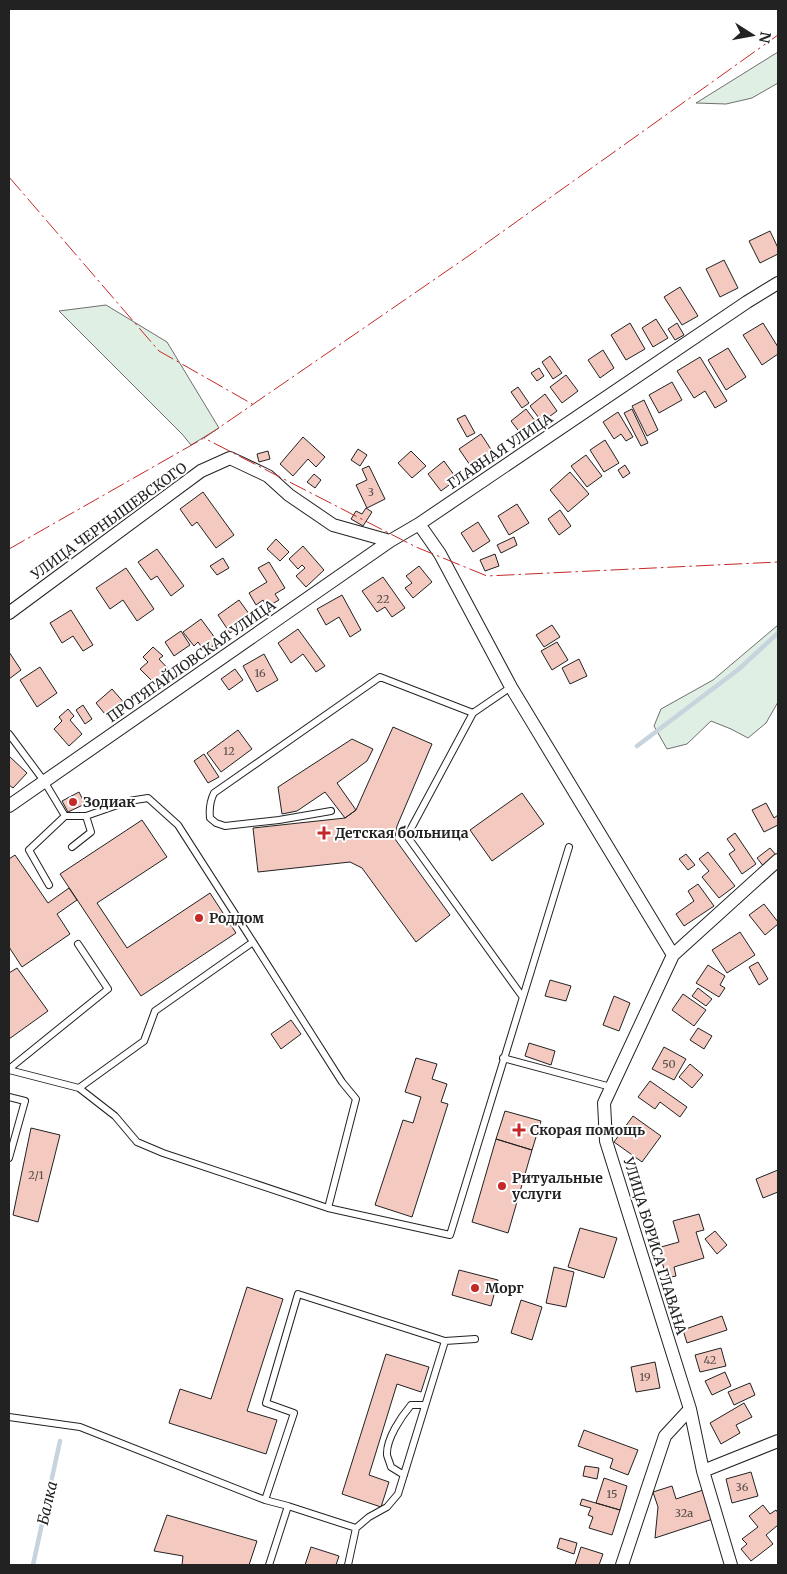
<svg xmlns="http://www.w3.org/2000/svg" width="787" height="1574" viewBox="0 0 787 1574" font-family="Merriweather,serif">
<style>
.green{fill:#e0efe3;stroke:#6f6f6f}
.lines{fill:none;stroke-linecap:round;stroke-linejoin:round}
.stream{stroke:#c7d3dd;stroke-width:4.5}
.building{fill:#f3c9c0;stroke:#222}
.service-casing{stroke:#222;stroke-width:8}
.minor-casing{stroke:#222;stroke-width:14}
.service{stroke:#fff;stroke-width:6}
.minor{stroke:#fff;stroke-width:12}
.power{stroke:#c62828;stroke-width:1;stroke-dasharray:18 4 2.5 4;stroke-linecap:butt}
.poi-dot{fill:#c62828;stroke:#fff;stroke-width:2}
.labels{text-anchor:middle;dominant-baseline:central;stroke-width:4;stroke-linejoin:round;paint-order:stroke}
.number-label{font-size:11px;fill:#564c4a}
.street-label{font-size:14px;fill:#222;stroke:#fff}
.poi-label{font-size:14px;font-weight:bold;fill:#222;stroke:#fff;text-anchor:start}
.water-label{font-size:15px;font-style:italic;fill:#222;stroke:#fff}
</style>
<rect width="100%" height="100%" fill="#fff"/>
<!-- green -->
<path class="green" d="M778 52V83L752 98 726 104 696 103Z
M106 305 167 342 219 428 191 445 182 434 59 311Z
M778 625V702L766 723 748 738 731 729 711 721 687 744 667 749 654 726 661 709 713 680Z"/>
<g class="lines">
<!-- stream -->
<path class="stream" d="M637 746 739 669 778 633
M33 1565 60 1441"/>
</g>
<!-- building -->
<path class="building" d="M770 231 778 248V254L760 263 749 241Z
M724 260 738 288 720 297 706 269Z
M680 287 698 316 682 325 664 297Z
M656 319 668 338 653 347 642 328Z
M630 323 645 349 626 360 611 335Z
M677 323 684 335 675 340 668 329Z
M763 323 778 347V354L762 365 743 335Z
M728 348 746 377 726 390 708 360Z
M603 350 614 368 600 378 588 360Z
M550 356 562 373 553 379 542 362Z
M700 357 727 401 715 408 705 391 694 398 677 371Z
M539 368 544 376 537 381 531 373Z
M566 375 578 391 562 403 550 387Z
M672 382 682 400 659 413 649 395Z
M518 387 529 403 522 408 511 392Z
M545 394 557 411 542 422 530 406Z
M644 400 658 430 647 436 632 406Z
M526 409 539 426 524 438 511 421Z
M632 409 648 443 641 446 624 413Z
M618 412 633 437 626 441 621 434 614 439 603 422Z
M465 415 475 433 467 437 457 419Z
M481 434 494 454 472 468 459 449Z
M303 437 325 457 316 467 308 459 293 476 280 464Z
M605 440 619 463 604 472 590 450Z
M358 449 367 455 360 466 351 460Z
M268 451 270 459 259 462 257 454Z
M411 451 426 466 412 478 398 463Z
M586 455 602 476 587 487 571 466Z
M444 461 457 479 441 491 428 474Z
M625 465 630 473 623 478 618 470Z
M369 466 385 499 367 508 356 485 367 480 362 469Z
M570 472 589 494 568 512 550 490Z
M314 474 321 480 315 488 307 482Z
M203 492 234 535 216 548 197 522 192 526 180 509Z
M517 504 529 523 509 535 498 516Z
M366 508 372 512 363 526 351 519 356 511 362 514Z
M560 510 571 526 559 535 548 519Z
M478 522 490 541 473 552 461 533Z
M514 537 517 545 501 553 497 545Z
M276 539 289 552 280 561 267 549Z
M303 546 324 570 306 587 296 576 305 568 302 565 298 569 289 559Z
M157 549 184 586 171 596 157 576 151 580 138 562Z
M495 554 499 566 485 571 480 560Z
M223 558 229 568 217 575 210 566Z
M269 562 285 588 275 594 279 600 267 607 263 600 256 605 249 593 267 582 258 568Z
M419 566 432 582 413 598 405 588 412 583 406 576Z
M126 568 154 609 137 621 123 600 110 609 96 588Z
M383 577 405 608 392 617 385 607 377 612 362 591Z
M342 595 361 630 350 637 339 617 326 625 317 609Z
M239 600 252 618 230 633 218 615Z
M71 610 93 645 83 651 73 636 62 643 50 623Z
M201 619 218 642 205 652 198 642 194 646 183 632Z
M552 625 560 637 544 647 536 635Z
M298 629 325 666 316 672 303 654 291 663 278 643Z
M181 631 190 645 174 656 165 642Z
M557 642 568 660 552 670 541 651Z
M153 647 163 656 159 659 172 673 158 687 140 669 148 662 143 657Z
M9 652 21 670 9 679Z
M264 654 278 680 257 692 243 666Z
M579 659 587 676 570 684 562 668Z
M40 667 57 693 37 707 20 680Z
M235 669 243 680 229 690 221 679Z
M112 689 126 705 109 719 96 703Z
M83 705 92 719 85 724 76 710Z
M68 709 74 716 70 720 82 734 69 746 54 729 62 721 59 717Z
M393 727 432 744 397 826 395 839 450 915 416 942 362 868 350 862 258 872 253 828 345 818 356 810Z
M238 730 252 749 221 772 207 753Z
M352 739 373 749 367 761 337 783 356 810 345 818 325 792 297 811 282 814 278 787Z
M204 754 219 777 208 783 194 761Z
M9 756 27 773 13 788 9 785Z
M79 792 85 804 68 812 62 801Z
M522 793 544 824 492 861 470 830Z
M766 803 774 818 778 815V825L764 832 752 810Z
M142 820 167 857 97 903 127 948 210 893 236 933 141 996 60 874Z
M735 833 756 864 742 874 729 854 735 850 727 839Z
M770 848 777 856 764 867 757 858Z
M708 852 735 886 719 898 702 877 709 871 699 859Z
M686 854 695 865 688 870 679 859Z
M15 855 48 903 69 888 77 900 57 914 70 934 22 967 9 947V859Z
M698 884 714 906 684 926 676 914 694 901 688 891Z
M764 904 778 922V924L765 935 749 915Z
M740 932 755 955 727 973 712 950Z
M758 962 768 979 759 985 749 967Z
M708 965 725 976 720 985 725 988 719 997 696 983Z
M17 968 48 1011 9 1039V973Z
M550 980 571 986 566 1001 545 996Z
M698 988 712 999 706 1006 692 996Z
M683 994 706 1010 694 1026 672 1010Z
M614 996 630 1003 619 1031 603 1025Z
M291 1020 301 1034 281 1049 271 1034Z
M698 1028 712 1036 704 1049 690 1040Z
M529 1043 555 1051 551 1065 525 1056Z
M664 1047 686 1059 674 1080 652 1069Z
M416 1058 437 1064 432 1079 447 1084 441 1102 448 1104 412 1217 375 1205 403 1120 413 1123 421 1097 405 1092Z
M690 1064 703 1075 692 1088 679 1077Z
M650 1081 687 1107 680 1117 660 1102 655 1109 638 1097Z
M505 1111 541 1121 532 1150 496 1139Z
M633 1116 661 1136 642 1162 614 1142Z
M31 1128 60 1135 38 1222 13 1215Z
M496 1139 532 1150 508 1233 472 1222Z
M778 1170V1192L763 1198 756 1179Z
M699 1214 704 1230 696 1232 704 1258 674 1267 676 1276 667 1278 660 1256 663 1255 661 1247 679 1242 673 1221Z
M580 1228 617 1238 604 1278 568 1267Z
M715 1231 727 1245 717 1254 705 1239Z
M554 1267 574 1272 566 1307 546 1303Z
M459 1270 498 1280 491 1306 452 1295Z
M247 1287 283 1299 247 1411 277 1420 266 1454 169 1423 180 1389 211 1399Z
M521 1300 542 1307 532 1340 511 1333Z
M722 1316 727 1330 687 1343 683 1330Z
M721 1348 726 1366 700 1372 695 1355Z
M386 1354 429 1367 421 1392 397 1384 369 1475 389 1482 381 1507 342 1494Z
M655 1362 660 1388 636 1392 631 1367Z
M725 1372 731 1386 712 1395 705 1381Z
M750 1383 755 1395 734 1405 728 1392Z
M744 1403 752 1417 736 1425 740 1433 721 1444 710 1423Z
M584 1430 638 1450 628 1475 610 1468 613 1459 578 1446Z
M585 1466 599 1468 597 1479 583 1476Z
M751 1472 758 1496 732 1503 726 1479Z
M604 1478 627 1486 620 1510 596 1503Z
M672 1486 676 1499 703 1490 713 1519 655 1538 658 1507 653 1492Z
M582 1499 620 1510 612 1535 589 1528 593 1517 588 1515 591 1508 580 1505Z
M763 1505 770 1514 776 1510 778 1513V1525L766 1535 773 1544 751 1561 741 1549 747 1544 742 1539 758 1527 749 1516Z
M167 1515 257 1541 249 1565H182L183 1556 154 1551Z
M560 1538 577 1543 574 1554 557 1548Z
M311 1547 339 1556 336 1565H305Z
M581 1547 603 1554 599 1565H575Z"/>
<g class="lines">
<defs>
<path id="service" d="M511 687 473 713 407 836 522 996
M9 734 44 781 65 816H86L129 801 148 798 178 825 253 942 155 1011 144 1041 79 1088 9 1070
M331 811 279 820 225 826 216 823 210 818C209 808 210 801 214 793L380 677 473 713
M72 847 91 832 86 816
M49 885 29 850 65 816
M253 942 342 1082 356 1099 328 1208
M503 1058 611 1087
M9 1069 108 989 78 944
M79 1088 115 1116 137 1142 163 1153 328 1208 450 1235 569 847
M9 1097 25 1101 9 1158
M9 1417 80 1427 265 1500
M404 1475 391 1467C390 1463 388 1459 387 1455 386 1439 401 1417 411 1405H425
M288 1506 265 1500 294 1413 266 1403 298 1294 445 1341
M356 1528 369 1517 387 1507 398 1494 445 1341 475 1339
M269 1565 288 1506 356 1528 348 1565"/>
<path id="minor" d="M419 524 440 554 511 687 673 955
M9 613 201 471 230 458 268 476 289 495 333 525 390 541
M9 806 390 541 419 524 747 302 778 283
M703 1471 778 1441
M622 1565 665 1436 690 1409
M731 1565 703 1471 690 1409 606 1141 604 1103 673 955 778 860"/>
</defs>
<!-- service casing -->
<use href="#service" class="service-casing"/>
<!-- minor casing -->
<use href="#minor" class="minor-casing"/>
<!-- service -->
<use href="#service" class="service"/>
<!-- minor -->
<use href="#minor" class="minor"/>
<!-- power -->
<path class="power" d="M778 35 467 257 204 438 416 547 487 576 778 562
M9 177 159 351 254 405
M9 549 204 438"/>
</g>
<!-- markers -->
<g class="poi-dot">
<circle cx="73" cy="802" r="5"/>
<path d="M321.5 825.5h5v5h5v5h-5v5h-5v-5h-5v-5h5z"/>
<circle cx="199" cy="918" r="5"/>
<path d="M516.5 1122.5h5v5h5v5h-5v5h-5v-5h-5v-5h5z"/>
<circle cx="502" cy="1186" r="5"/>
<circle cx="475" cy="1288" r="5"/>
</g>
<g class="labels">
<!-- number labels -->
<g class="number-label">
<text x="371" y="492">3</text>
<text x="383" y="599">22</text>
<text x="260" y="673">16</text>
<text x="229" y="751">12</text>
<text x="669" y="1064">50</text>
<text x="36" y="1175">2/1</text>
<text x="710" y="1360">42</text>
<text x="645" y="1377">19</text>
<text x="742" y="1487">36</text>
<text x="612" y="1494">15</text>
<text x="684" y="1513">32а</text>
</g>
<!-- street labels -->
<g class="street-label">
<text transform="translate(500 451) rotate(-34)">ГЛАВНАЯ УЛИЦА</text>
<text transform="translate(109 521) rotate(-36)">УЛИЦА ЧЕРНЫШЕВСКОГО</text>
<text transform="translate(191 661) rotate(-35)">ПРОТЯГАЙЛОВСКАЯ УЛИЦА</text>
<text transform="translate(655 1246) rotate(73)">УЛИЦА БОРИСА ГЛАВАНА</text>
</g>
<!-- poi labels -->
<g class="poi-label">
<text x="83" y="802">Зодиак</text>
<text x="335" y="833">Детская больница</text>
<text x="209" y="918">Роддом</text>
<text x="530" y="1130">Скорая помощь</text>
<text x="512" y="1178">Ритуальные<tspan x="512" dy="16">услуги</tspan></text>
<text x="485" y="1288">Морг</text>
</g>
<!-- water labels -->
<g class="water-label">
<text transform="translate(47 1503) rotate(-77)">Балка</text>
</g>
</g>
<!-- border -->
<rect width="787" height="1574" fill="none" stroke="#222222" stroke-width="20"/>
<!-- north arrow -->
<g transform="translate(752 35) rotate(101)" stroke="#ffffff" stroke-width="4" paint-order="stroke">
<path d="M0-4L9 19L0 12L-9 19Z" fill="#222222"/>
<text y="-8" font-size="14" font-weight="bold" text-anchor="middle" fill="#222222">N</text>
</g>
</svg>
